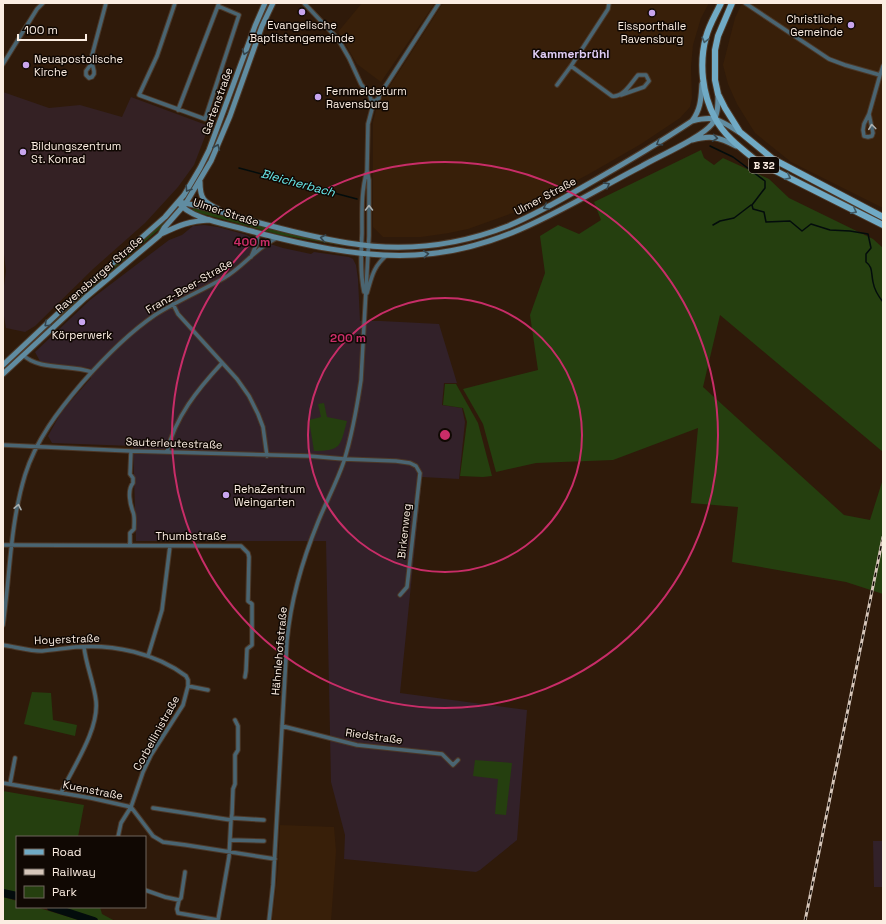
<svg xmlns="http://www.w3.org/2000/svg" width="886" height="924" viewBox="0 0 886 924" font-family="'Space Grotesk',sans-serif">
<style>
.built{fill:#381f09}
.industrial{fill:#322129}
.education{fill:#342124}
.green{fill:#253f0f}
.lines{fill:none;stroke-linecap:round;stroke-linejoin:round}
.stream{stroke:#030c0c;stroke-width:1.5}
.river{stroke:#030c0c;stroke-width:8}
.minor-casing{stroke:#4c3828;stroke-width:5.5}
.secondary-casing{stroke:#4c3828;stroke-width:7}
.primary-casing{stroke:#4c3828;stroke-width:8}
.minor{stroke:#4a6572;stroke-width:3.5}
.secondary{stroke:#608ca1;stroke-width:5}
.primary{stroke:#70aac5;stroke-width:6}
.rail-casing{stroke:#d6c6ba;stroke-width:3}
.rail{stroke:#100803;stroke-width:1.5;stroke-dasharray:4.5;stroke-linecap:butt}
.oneway{stroke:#405964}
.oneway2{stroke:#34434a}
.oneway3{stroke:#abb0b0}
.ring{fill:none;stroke:#c82d68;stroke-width:2}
.poi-dot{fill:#c8a5ee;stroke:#100803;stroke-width:1.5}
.labels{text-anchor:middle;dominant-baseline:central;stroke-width:3;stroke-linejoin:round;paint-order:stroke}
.shield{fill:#100803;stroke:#b4a89f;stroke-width:1}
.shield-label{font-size:10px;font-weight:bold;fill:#fbede2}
.poi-label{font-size:11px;fill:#fbede2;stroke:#100803;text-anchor:start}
.street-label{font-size:11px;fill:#fbede2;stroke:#100803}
.neighbourhood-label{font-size:12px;font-weight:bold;fill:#dfccf5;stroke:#100803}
.water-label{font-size:12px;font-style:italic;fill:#6beef0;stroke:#100803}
.centre{fill:#c82d68;stroke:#100803;stroke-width:2}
.ring-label{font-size:12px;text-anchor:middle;font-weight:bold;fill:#c82d68;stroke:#100803;stroke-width:3;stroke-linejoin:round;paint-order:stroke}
</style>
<rect width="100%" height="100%" fill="#2f1a0a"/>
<!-- built -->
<path class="built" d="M362 3H435L381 82 357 64 338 32Z
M443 3H709L701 18 693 45 691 67 692 98 690 107 680 118 641 144 589 174 518 211 468 229 449 233 421 237H383L373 227V122L377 106Z
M742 3H883V208L791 162 755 133 737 104 728 84 723 65 735 18Z
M280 825 334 827 336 851 331 921H272L278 870Z"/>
<!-- industrial -->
<path class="industrial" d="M204 225 218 227 247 235 251 238 283 248 311 254 314 252 349 257 353 259 356 265 358 279 360 321H381L439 324 457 383H444L442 405 462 408 465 422 459 479 422 477 400 693 527 710 517 840 480 870 476 872 344 859 345 835 331 782 326 541H136L133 446 52 443 48 436 62 411 91 378 90 368 41 363 35 352 90 300 169 240 182 235 193 226Z
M873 841H883V887H874Z"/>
<!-- education -->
<path class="education" d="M3 92 49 108 80 105 122 117 131 97 209 126 194 165 178 187 145 223 93 269 35 326 25 332 6 328 3 310V293L6 271 3 246Z"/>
<!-- green -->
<path class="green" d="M701 150 704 158 714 165 723 158 769 179 789 198 873 239 883 248V452L720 315 703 387 844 515 870 520 883 479V594L846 582 732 562 738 507 691 503 698 428 613 460 536 463 496 472 483 424 463 389 538 370 530 315 545 273 540 236 558 225 579 234 601 220 594 202Z
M193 208 283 232 344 245V246L281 235 192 211Z
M174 212 164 225 86 293 3 371V368L85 292Z
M445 384H456L478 423 492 476 483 477 460 476 467 422 463 408 443 405Z
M324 403 327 417 347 421C340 446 342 451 314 451L309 420 321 417 318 404Z
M32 692 51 693 53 720 77 725 75 736 24 724Z
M475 760 512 763 506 815 495 814 498 779 473 776Z
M3 791 84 805 78 837H17V894L3 891Z
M3 897 17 901V907H36L82 921H3Z
M68 907H100L102 914 115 921H95L67 912Z"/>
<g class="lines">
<!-- stream -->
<path class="stream" d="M710 146 733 157 765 181V188L752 205 753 209 764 212 766 222 790 221 802 231 811 224 830 230 850 231 868 234 871 248 866 254V262C873 267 871 273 873 282 874 288 879 297 883 302
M239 168 357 199
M713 225 720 221 734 218 751 205"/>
<!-- river -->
<path class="river" d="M3 893 17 896
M51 907 94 921"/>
<defs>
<path id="minor" d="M175 3 157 56 139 95 205 119 239 15 218 6
M304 3 338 39 349 58 361 84 370 96 371 100 375 101
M745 3 829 59 845 65 880 75 883 66
M92 63 86 71V75L89 78 92 77 94 74V71L91 59 106 3
M3 64 37 9 43 3
M571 66 612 96C623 98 631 83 638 75H646L649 81 644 87 621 95
M557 85 571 66 608 9 609 3
M370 96 373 92 380 93
M379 96 439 3
M178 110 219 3
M869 114 873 133 872 136 868 137 864 136 863 130 864 124 869 114 880 75
M251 257 257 243 258 233
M364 292C360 273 361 252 362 233 362 212 361 191 367 171
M367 293C372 276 373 267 387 255
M173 304 178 314 237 379 249 396 258 414 263 427 267 456
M23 355C40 371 70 364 92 372
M3 445 131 451 309 456 344 459 396 461 410 463 416 466 420 473 407 587 400 595
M167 452C175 417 198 389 222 363
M3 545 241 546 248 553 249 557 248 601 252 604V645L247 649 246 671 245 677
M130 545V533L134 529C134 524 135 516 133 512 130 504 127 490 133 483V478L130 474 131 451
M3 625C10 575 10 524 25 475 36 440 58 411 82 383 104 358 127 334 155 315 177 301 201 291 224 278 243 267 257 247 277 238
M3 645C16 647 30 651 42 651 54 650 65 648 76 647 114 644 155 653 186 676L188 680V686L183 705 151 755 143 772 131 807 121 823 118 837
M148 656 162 610 170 546
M188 686 208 690
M282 726 357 745 442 754 453 765 458 760
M3 783 91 798 131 807 153 836 163 842 186 845 275 859
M10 784 15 758
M61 793C73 767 99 730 96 701 94 683 86 665 84 647
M153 808 231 820
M232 818 264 820
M230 840 264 841
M145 890 165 897 179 900 181 898 185 872
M179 900 177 909 178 913 218 920 229 857 231 820 232 814 233 789 235 784V755L238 750V726L235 720
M269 921 273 885 287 640C291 599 302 561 318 522 326 502 337 482 344 461 352 435 357 407 361 380L369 236V180L367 170 368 124 373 105 375 101 379 98 378 94"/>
<path id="secondary" d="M692 121C701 109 701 98 702 84
M692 140C711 135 719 137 736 146
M200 182C200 199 204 202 218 209
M178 202C190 219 227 224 247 230 300 244 359 258 415 255 502 251 567 205 642 166 659 156 701 138 712 124 718 115 718 105 718 95
M178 202C200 205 221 212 242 218 277 228 312 237 348 243 402 252 457 246 508 226 534 215 559 201 583 187 620 166 656 145 692 121 716 115 719 120 739 132
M161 234C180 225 189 221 210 220
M3 365 86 287 165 217 184 195 200 168 209 150 255 26 265 3
M3 374 85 298 160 235 164 228 186 203 211 161 230 116 262 26 273 3"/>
<path id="primary" d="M721 3C716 14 709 25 706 37 699 63 702 94 715 118 724 136 742 149 758 162L883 225
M732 3 718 36 715 50V80L718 94 725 108 740 132 773 159 883 217"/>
</defs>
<!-- minor casing -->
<use href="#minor" class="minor-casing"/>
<!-- secondary casing -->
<use href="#secondary" class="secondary-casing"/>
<!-- primary casing -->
<use href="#primary" class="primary-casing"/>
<!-- minor -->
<use href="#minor" class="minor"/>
<!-- secondary -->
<use href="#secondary" class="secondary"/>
<!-- primary -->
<use href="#primary" class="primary"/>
<defs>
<path id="rail" d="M805 921 883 537"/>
</defs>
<!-- rail casing -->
<use href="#rail" class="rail-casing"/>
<!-- rail -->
<use href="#rail" class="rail"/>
</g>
<!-- one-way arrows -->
<defs><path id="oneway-chevron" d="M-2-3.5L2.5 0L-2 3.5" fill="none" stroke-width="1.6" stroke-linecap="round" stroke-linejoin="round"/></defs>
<g class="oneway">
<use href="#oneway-chevron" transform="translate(705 40) rotate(105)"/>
<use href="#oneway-chevron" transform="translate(788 177) rotate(27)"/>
<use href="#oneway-chevron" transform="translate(854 211) rotate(27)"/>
</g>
<g class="oneway2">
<use href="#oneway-chevron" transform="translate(245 52) rotate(110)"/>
<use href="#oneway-chevron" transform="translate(715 138) rotate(9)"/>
<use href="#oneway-chevron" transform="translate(659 143) rotate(148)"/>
<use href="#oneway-chevron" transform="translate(217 147) rotate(-67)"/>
<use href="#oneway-chevron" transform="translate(607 185) rotate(-29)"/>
<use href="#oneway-chevron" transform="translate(188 189) rotate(123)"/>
<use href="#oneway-chevron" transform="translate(546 207) rotate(153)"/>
<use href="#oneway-chevron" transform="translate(323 238) rotate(-169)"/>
<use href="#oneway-chevron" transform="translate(426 254) rotate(-6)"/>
<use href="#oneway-chevron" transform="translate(47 324) rotate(137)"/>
</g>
<g class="oneway3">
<use href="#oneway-chevron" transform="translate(872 127) rotate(-97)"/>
<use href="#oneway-chevron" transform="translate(369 208) rotate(-90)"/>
<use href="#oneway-chevron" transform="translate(18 507) rotate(-78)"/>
</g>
<!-- distance rings -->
<g class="ring">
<circle cx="445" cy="435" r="137"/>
<circle cx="445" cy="435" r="273"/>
</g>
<!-- markers -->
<g class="poi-dot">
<circle cx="302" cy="12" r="4"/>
<circle cx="652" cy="13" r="4"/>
<circle cx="851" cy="25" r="4"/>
<circle cx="26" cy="65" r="4"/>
<circle cx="318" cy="97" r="4"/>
<circle cx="23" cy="152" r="4"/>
<circle cx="82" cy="322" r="4"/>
<circle cx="226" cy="495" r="4"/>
</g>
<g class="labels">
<!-- shield labels -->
<rect class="shield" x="749" y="157" width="30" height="16" rx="3"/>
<g class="shield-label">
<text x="764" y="165">B 32</text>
</g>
<!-- poi labels -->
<g class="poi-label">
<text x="843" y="19" text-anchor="end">Christliche<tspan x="843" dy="13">Gemeinde</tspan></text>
<text x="302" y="25" text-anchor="middle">Evangelische<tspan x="302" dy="13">Baptistengemeinde</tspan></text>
<text x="652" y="26" text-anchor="middle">Eissporthalle<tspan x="652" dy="13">Ravensburg</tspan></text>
<text x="34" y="59">Neuapostolische<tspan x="34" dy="13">Kirche</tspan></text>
<text x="326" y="91">Fernmeldeturm<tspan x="326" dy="13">Ravensburg</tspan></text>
<text x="31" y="146">Bildungszentrum<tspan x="31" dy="13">St. Konrad</tspan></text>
<text x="82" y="335" text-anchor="middle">Körperwerk</text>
<text x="234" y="489">RehaZentrum<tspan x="234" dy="13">Weingarten</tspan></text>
</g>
<!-- street labels -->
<g class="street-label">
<text transform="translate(217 101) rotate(-70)">Gartenstraße</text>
<text transform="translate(545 196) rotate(-28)">Ulmer Straße</text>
<text transform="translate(226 212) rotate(18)">Ulmer Straße</text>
<text transform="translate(99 274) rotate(-41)">Ravensburger Straße</text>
<text transform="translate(189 286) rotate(-30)">Franz-Beer-Straße</text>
<text transform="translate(174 443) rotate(2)">Sauterleutestraße</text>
<text transform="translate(404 531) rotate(-84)">Birkenweg</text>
<text x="191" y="536">Thumbstraße</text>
<text transform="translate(67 639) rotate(-2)">Hoyerstraße</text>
<text transform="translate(279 651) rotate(-85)">Hähnlehofstraße</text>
<text transform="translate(156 733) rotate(-61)">Corbellinistraße</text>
<text transform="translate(374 736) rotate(8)">Riedstraße</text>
<text transform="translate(93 790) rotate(11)">Kuenstraße</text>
</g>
<!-- neighbourhood labels -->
<g class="neighbourhood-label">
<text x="571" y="54">Kammerbrühl</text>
</g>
<!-- water labels -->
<g class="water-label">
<text transform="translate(298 183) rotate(15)">Bleicherbach</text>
</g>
</g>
<circle cx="445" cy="435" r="6" class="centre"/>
<g class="ring-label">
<text x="252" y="246">400 m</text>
<text x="348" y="342">200 m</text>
</g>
<!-- border -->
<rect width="886" height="924" fill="none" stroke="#fbede2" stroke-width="8"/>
<!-- legend -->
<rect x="16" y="836" width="130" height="72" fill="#100803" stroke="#6e645c"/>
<rect x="24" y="849" width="20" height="6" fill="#70aac5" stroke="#6e645c"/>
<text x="52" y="856" font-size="12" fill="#fbede2">Road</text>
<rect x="24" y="869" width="20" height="6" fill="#d6c6ba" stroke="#6e645c"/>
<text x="52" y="876" font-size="12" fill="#fbede2">Railway</text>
<rect x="24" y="886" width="20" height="12" fill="#253f0f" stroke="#6e645c"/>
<text x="52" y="896" font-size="12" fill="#fbede2">Park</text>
<!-- scale -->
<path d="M18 34v6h68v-6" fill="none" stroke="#fbede2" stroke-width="2"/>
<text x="24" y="34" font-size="12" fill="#fbede2" stroke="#100803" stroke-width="3" paint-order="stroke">100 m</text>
</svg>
